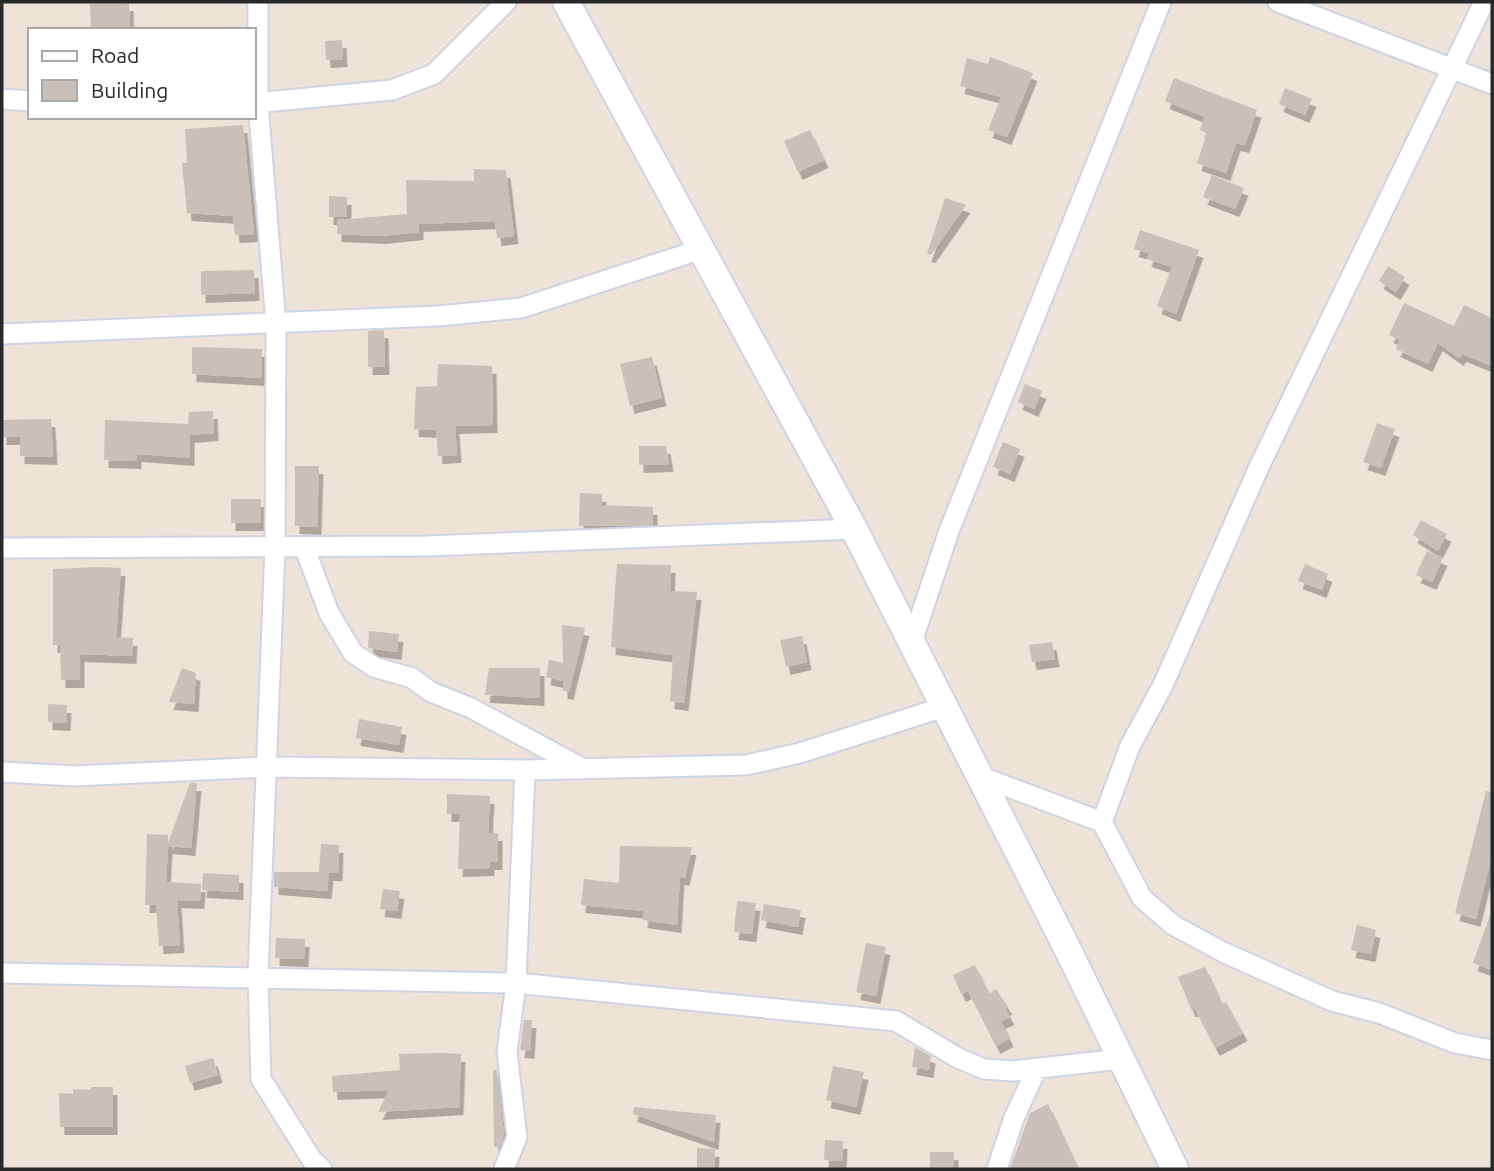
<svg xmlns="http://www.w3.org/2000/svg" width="1494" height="1171" viewBox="0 0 1494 1171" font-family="Ubuntu,sans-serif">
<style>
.building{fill:#c8c0b9;filter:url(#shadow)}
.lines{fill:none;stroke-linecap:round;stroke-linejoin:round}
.street-casing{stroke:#ced4e3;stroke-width:23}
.secondary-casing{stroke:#ced4e3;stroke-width:30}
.street{stroke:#fff;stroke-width:19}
.secondary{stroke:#fff;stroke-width:26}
</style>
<defs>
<filter id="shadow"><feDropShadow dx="4.5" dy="8" stdDeviation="0" flood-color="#0004"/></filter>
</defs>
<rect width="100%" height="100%" fill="#ede3d9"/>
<!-- building -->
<path class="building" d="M129 3 130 30H91L90 4Z
M342 40 343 59 326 60 325 41Z
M990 57 1033 73 1007 137 988 130 1001 97 960 86 967 58 988 64Z
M1174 78 1257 110 1245 145 1236 143 1226 173 1197 163 1207 133 1200 130 1205 117 1165 101Z
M1285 88 1312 99 1305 115 1279 104Z
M243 125 254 234 235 235 233 216 187 213 182 163H187L185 129Z
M810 130 824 160 798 172 784 141Z
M474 169 506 170 514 236 497 238 495 221 419 224V232L381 236 337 234V220L407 214 406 180 474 181Z
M1212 175 1244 188 1235 209 1203 197Z
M329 196 347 197V217H329Z
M945 198 966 205 931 255 927 254Z
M1140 230 1199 250 1176 314 1157 306 1172 267 1147 259 1149 253 1134 249Z
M1388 266 1405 277 1396 292 1379 281Z
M254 270 255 293 201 295V271Z
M1404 303 1454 326 1464 305 1492 318V366L1462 354 1459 358 1438 343 1428 364 1396 349 1400 340 1389 335Z
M384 330 385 367H368V331Z
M192 347 262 349 261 378 192 374Z
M652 357 662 398 630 406 620 364Z
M438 364 492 366 493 425 455 426 457 455 438 456 436 430 414 429 416 387 437 386Z
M1025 384 1042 391 1034 409 1018 402Z
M213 411 214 433 190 435V458L137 454V461L104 460 105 420 188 424 189 412Z
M51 419 53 457 20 456V437H2V420Z
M1377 423 1395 429 1381 468 1363 462Z
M1003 442 1020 449 1010 474 993 467Z
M639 446H666L669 464 639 465Z
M295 466H319L317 527 295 526Z
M580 493 602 494V505L653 507V525L579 526Z
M231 499H261V523H231Z
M1421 520 1447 534 1438 551 1413 535Z
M1427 551 1443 558 1432 582 1416 575Z
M617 564 671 565 670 591 697 592 684 703 670 701 673 655 611 647Z
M1305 564 1328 574 1322 590 1298 581Z
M97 567 121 568 116 637 133 638 132 656 80 654V680H61L60 645H53V569Z
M562 625 585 628 569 692 563 691V681L546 677 549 660 563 663Z
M369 631 399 634 397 652 368 648Z
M802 636 807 662 786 667 780 640Z
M1052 642 1055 659 1032 662 1029 645Z
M182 668 196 673 194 704 169 702Z
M489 668H540V698L485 695Z
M48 704 67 705 66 723 48 722Z
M359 719 402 727 399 745 356 738Z
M190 783H197L191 848 168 846 166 882 201 884 200 901 177 900 180 945 159 946 156 905H145L147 834 168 835V843Z
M1486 791 1492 792V855L1476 919 1455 913Z
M447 794 490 796 488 833H498V862H490V868L458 869 460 814H447Z
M321 844 339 845 338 873H329L327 891 274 887V872H319Z
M620 846 692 847 685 878 680 877 677 925 643 920 644 911 581 905 584 879 619 883Z
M203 873 239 875V892L202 890Z
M383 889 400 891 397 911 380 909Z
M737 901 756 903 752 934 734 932Z
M764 904 801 910 798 927 761 920Z
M1490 915 1492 916V970L1473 963Z
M1357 925 1376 930 1371 954 1351 950Z
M276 938 305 939 304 959 275 958Z
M866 943 886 947 876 996 856 992Z
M975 965 989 994 996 989 1008 1007 1005 1008 1010 1017 1001 1021 1009 1039 996 1046 968 991 961 994 953 975Z
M1205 967 1222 1004 1226 1002 1243 1033 1215 1048 1195 1009H1191L1178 977Z
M524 1020H532L530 1051 520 1050Z
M915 1047 931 1056 929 1070 912 1067Z
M440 1053 461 1054 459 1107 378 1112 389 1090 333 1092 332 1076 400 1070 399 1054Z
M213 1058 218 1075 190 1083 185 1066Z
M833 1066 864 1072 856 1107 826 1100Z
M493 1070H497L504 1135 500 1147H494Z
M91 1087H113V1127H60L59 1093 73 1094V1089L91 1090Z
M1048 1104 1078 1169H1010L1030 1113Z
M634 1107 716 1115 714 1142 633 1114Z
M825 1140 843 1141 842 1161 824 1160Z
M697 1148 715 1149 714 1169H697Z
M930 1152H954V1169H930Z"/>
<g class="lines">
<defs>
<path id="street" d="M258 2V103L276 324 275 549 258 976 261 1079 312 1160 322 1169
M1278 2 1492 84
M2 99 30 101
M254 103 392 90 434 74 506 2
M2 334 438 316 521 308 699 250
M2 548 427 546 854 529
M305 549 329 613 353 653 374 667 412 678 431 692 471 708 582 768
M912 642 949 531 1161 2
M2 772 74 776 266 767 525 770 746 765 800 753 944 707
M979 776 1102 822 1142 898 1173 925 1223 952 1332 1001 1379 1013 1455 1043 1492 1050
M1102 822 1130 746 1163 685 1259 467 1484 2
M2 973 516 983 896 1021 958 1058 984 1069 1013 1071 1121 1059
M504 1169 517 1137 507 1052 516 983 525 770
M997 1169 1014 1118 1037 1068"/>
<path id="secondary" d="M566 2 854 529 1068 950 1175 1169"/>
</defs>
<!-- street casing -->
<use href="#street" class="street-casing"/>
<!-- secondary casing -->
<use href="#secondary" class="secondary-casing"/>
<!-- street -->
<use href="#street" class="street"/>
<!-- secondary -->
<use href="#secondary" class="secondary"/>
</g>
<!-- border -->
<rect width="1494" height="1171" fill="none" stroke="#292929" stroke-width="7"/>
<!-- legend -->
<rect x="28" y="28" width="228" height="91" fill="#ffffff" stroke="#a9a9a9" stroke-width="2"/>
<rect x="42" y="51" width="35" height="10" fill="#ffffff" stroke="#a9a9a9" stroke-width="2"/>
<text x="91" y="63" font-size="21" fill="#292929">Road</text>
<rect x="42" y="80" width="35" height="21" fill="#c8c0b9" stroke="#a9a9a9" stroke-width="2"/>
<text x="91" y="98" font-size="21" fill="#292929">Building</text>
</svg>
